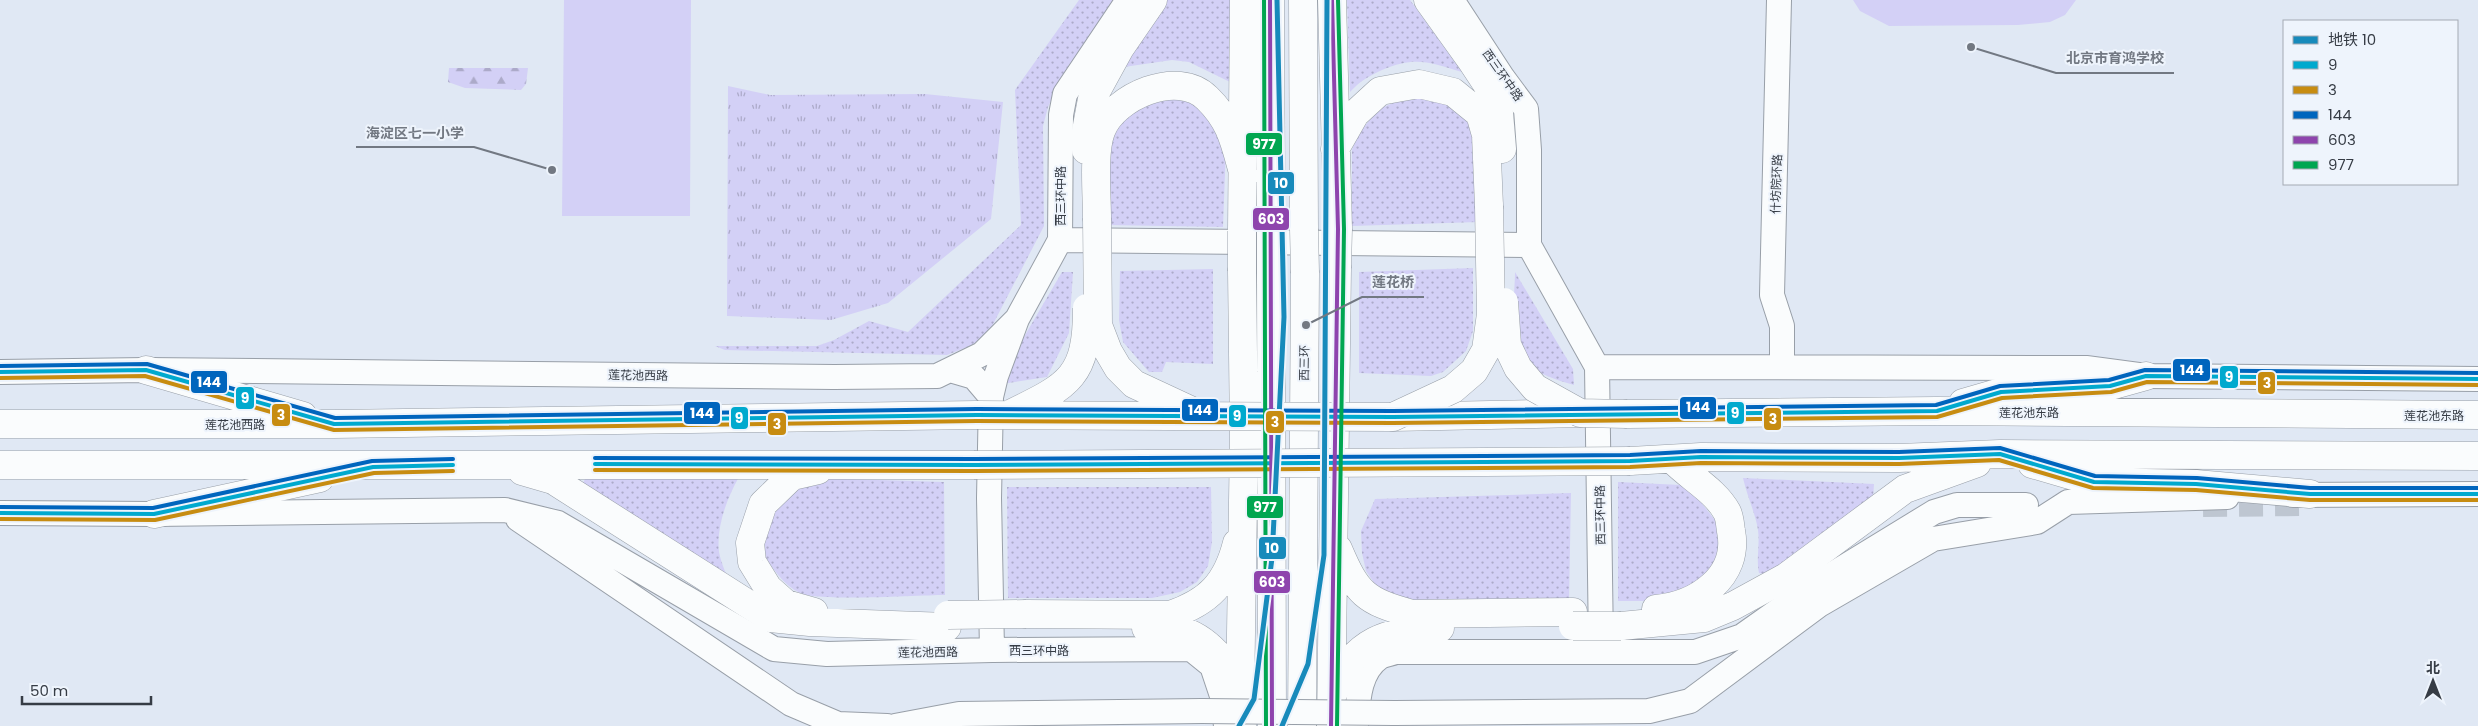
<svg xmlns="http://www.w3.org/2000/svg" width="2478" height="726" viewBox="0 0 2478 726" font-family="Poppins,'Noto Sans SC',sans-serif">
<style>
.grass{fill:url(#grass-tufts)}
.forest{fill:url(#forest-firs)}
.garden{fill:url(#garden-dots)}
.pitch{fill:#d3d0f6}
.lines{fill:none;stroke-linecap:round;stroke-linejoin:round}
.minor-tunnel{stroke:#bec6d1;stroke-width:24;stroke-dasharray:24 12;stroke-linecap:butt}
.minor-casing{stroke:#989fa8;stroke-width:26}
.highway-casing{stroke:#989fa8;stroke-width:29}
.minor{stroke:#fafcfd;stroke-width:24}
.highway{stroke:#fafcfd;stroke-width:28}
.minor-bridge-casing{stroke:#989fa8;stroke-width:26;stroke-linecap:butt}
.highway-bridge-casing{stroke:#989fa8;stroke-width:29;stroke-linecap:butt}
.minor-bridge{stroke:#fafcfd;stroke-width:24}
.highway-bridge{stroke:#fafcfd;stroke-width:28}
.bus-1-casing{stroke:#eef4fc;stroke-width:8}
.bus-2-casing{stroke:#eef4fc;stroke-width:8}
.bus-3-casing{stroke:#eef4fc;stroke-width:8}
.bus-4-casing{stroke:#eef4fc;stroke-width:8}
.bus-5-casing{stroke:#eef4fc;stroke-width:8}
.bus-1{stroke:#00a9ce;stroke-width:4}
.bus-2{stroke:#c78c11;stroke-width:4}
.bus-3{stroke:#0065bd;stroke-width:4}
.bus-4{stroke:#8e44ad;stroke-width:4}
.bus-5{stroke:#00a651;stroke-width:4}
.metro-1-casing{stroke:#eef4fc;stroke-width:9}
.metro-1{stroke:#178abb;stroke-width:5}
.labels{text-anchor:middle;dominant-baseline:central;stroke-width:4;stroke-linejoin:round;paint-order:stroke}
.street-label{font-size:12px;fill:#363c45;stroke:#eef4fc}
.leader{fill:none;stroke:#727882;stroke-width:2}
.callout-dot{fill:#727882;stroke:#eef4fc;stroke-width:2}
.callout-label{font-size:14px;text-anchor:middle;font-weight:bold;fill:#727882;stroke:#eef4fc;stroke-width:4;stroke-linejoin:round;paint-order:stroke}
.line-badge{stroke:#eef4fc;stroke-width:2}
.badge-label{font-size:14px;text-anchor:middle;font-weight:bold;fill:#fff}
</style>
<defs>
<pattern id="grass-tufts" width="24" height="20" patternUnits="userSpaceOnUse" patternTransform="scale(1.25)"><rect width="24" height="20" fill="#d3d0f6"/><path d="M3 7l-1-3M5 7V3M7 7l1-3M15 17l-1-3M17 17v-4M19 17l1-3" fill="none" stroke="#acaac9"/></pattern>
<pattern id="forest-firs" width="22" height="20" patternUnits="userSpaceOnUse" patternTransform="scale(1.25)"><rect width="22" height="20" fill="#d3d0f6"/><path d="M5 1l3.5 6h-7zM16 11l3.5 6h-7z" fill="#acaac9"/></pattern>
<pattern id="garden-dots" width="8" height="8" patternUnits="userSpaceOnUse" patternTransform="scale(1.25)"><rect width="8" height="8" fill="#d3d0f6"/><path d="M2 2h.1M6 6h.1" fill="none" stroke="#acaac9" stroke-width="1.8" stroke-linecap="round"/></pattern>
</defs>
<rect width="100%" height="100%" fill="#e0e8f4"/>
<!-- grass -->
<path class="grass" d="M728 86 770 95 925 94 1003 102 991 219 888 303 831 320 727 316Z"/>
<!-- forest -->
<path class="forest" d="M449 68H528L526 84 521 90 465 88 448 82Z"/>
<!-- garden -->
<path class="garden" d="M1079 0H1116L1056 90 1048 107 1043 126 1044 226 989 332 972 345 947 355 725 350 715 346H817L834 340 869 321 908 332 1021 225 1015 90Z
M1167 0H1231L1230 82 1189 62 1172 60 1124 67 1123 63Z
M1347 0H1410L1462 72C1429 62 1415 56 1382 70 1369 76 1360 81 1350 92Z
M1427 95 1446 101 1466 116 1478 133V222L1352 226V150L1358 134 1379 109 1407 97Z
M1190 98 1211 112 1226 146 1223 227 1107 225 1108 137 1114 124 1145 102Z
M1473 268V331L1466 351 1443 372 1431 376 1359 373V272Z
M1213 269V364L1166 362 1162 372H1149L1123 342 1119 320 1120 271Z
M1062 272H1073L1069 333 1047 377 1002 384 1021 342Z
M1515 272 1573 369 1574 385C1554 379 1533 373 1520 356 1509 343 1515 290 1515 272Z
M739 477C727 498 716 527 719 552 721 563 727 575 730 585L582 485 585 479 590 478Z
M812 478 944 482 945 595C919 595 818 602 800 593 782 584 772 567 761 551L770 510Z
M1743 478 1874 484 1873 499 1768 575 1759 573C1756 559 1760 545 1758 530 1755 512 1747 496 1743 478Z
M1618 482 1681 485 1696 496 1718 524 1721 549 1710 581 1653 601H1618Z
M1007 487H1211L1212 542 1208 566 1197 582 1180 592 1152 598H1008Z
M1571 493 1569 601 1404 602 1377 587 1366 571 1362 553 1361 531 1375 499Z"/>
<!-- pitch -->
<path class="pitch" d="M564 0H691L690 216H562Z
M1853 0H2076L2065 15 2050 22 2018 25 1889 26 1860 11Z"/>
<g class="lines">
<!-- minor-tunnel -->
<path class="minor-tunnel" d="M2203 505 2304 504"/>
<defs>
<path id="minor" d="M1452 0 1503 78 1526 109 1529 150V245L1597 367 1601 645
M1779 0 1772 295 1782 326V367
M1060 240 1529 245
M1597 367 2086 368 2146 376 2478 379
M950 370 974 377 991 397 996 376 1017 319 1060 240 1061 115 1065 94 1128 0
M0 372 146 370 834 377 937 376 982 354 1017 319
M991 397 989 498 992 650
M2293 495 2478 494
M0 513 154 514 505 510 558 523 774 649 827 654 992 650 1191 649 1212 666 1223 699 1226 726
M518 519 791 704 838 724 887 726
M1394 713 1649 711 1690 701 1819 605 1933 539 2037 522 2068 502 2227 497
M895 726 959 714 1202 711
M1356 726C1358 703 1358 672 1380 657 1384 655 1391 654 1395 652H1695L1742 636 1813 586 1934 512 1957 505H2026"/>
<path id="highway" d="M1270 0 1271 232
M1303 0 1304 229
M1332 0 1338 229
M1428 0 1471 60 1498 101 1502 149
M1335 149 1355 114 1380 91 1419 84 1453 92 1480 114 1486 135 1489 206
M1086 150V131L1092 99 1120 48 1153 0
M1097 218C1097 195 1093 152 1101 131 1114 96 1178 69 1207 98 1232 122 1235 145 1244 176
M1242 231 1244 0
M1271 271 1272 726
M146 370 303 416
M1963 403 2001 392 2110 386 2146 376
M1627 414 1937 411 2478 415
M1393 417 1580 413
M0 424H334L977 415
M1630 461 1701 457 1899 458 2000 454 2478 456
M2032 464 2094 482 2196 484 2310 494
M0 465H974
M522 471 553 480 770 618 810 622 947 627
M154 514 320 478
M1338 549C1357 594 1365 601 1412 614L1573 612
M1656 609C1697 605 1740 577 1731 531 1730 525 1730 518 1727 512 1715 490 1689 477 1672 459
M814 612 786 604 768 588 752 562 750 543 763 504 792 476 818 470
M1026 614 1170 615C1209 602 1227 583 1237 543
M1621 626 1704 618 1733 606 1786 577 1905 489 1977 463
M1146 628C1155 628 1167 627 1177 629 1207 637 1231 664 1239 693
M1334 692C1352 640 1389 630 1440 628
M1242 726 1240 699 1244 436 1242 271
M1302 726 1305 273
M1331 726 1337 268"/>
</defs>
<!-- minor casing -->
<use href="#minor" class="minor-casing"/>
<!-- highway casing -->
<use href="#highway" class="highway-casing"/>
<!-- minor -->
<use href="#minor" class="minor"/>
<!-- highway -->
<use href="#highway" class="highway"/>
<defs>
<path id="minor-bridge" d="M1202 711 1394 713"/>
<path id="highway-bridge" d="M1097 218 1098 325 1108 351 1118 368 1134 384 1192 411
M1304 229 1305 273
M1242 231V271
M1337 268 1338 229
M1271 271V232
M1504 302 1507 345 1518 368 1535 388 1580 413 1627 414
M1012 413C1070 385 1087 376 1087 308
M977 415 1393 417 1453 389 1474 371 1486 350 1491 314 1489 206
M974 465 1630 461
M948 615 1026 614
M1573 626H1621"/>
</defs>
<!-- minor-bridge casing -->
<use href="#minor-bridge" class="minor-bridge-casing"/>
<!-- highway-bridge casing -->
<use href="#highway-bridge" class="highway-bridge-casing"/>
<!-- minor-bridge -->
<use href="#minor-bridge" class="minor-bridge"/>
<!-- highway-bridge -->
<use href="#highway-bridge" class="highway-bridge"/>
<defs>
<path id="bus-1" d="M0 372 146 370 334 424 977 415 1393 417 1937 411 2001 392 2110 386 2146 376 2478 379
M595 464 974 465 1630 461 1701 457 1899 458 2000 454 2094 482 2196 484 2310 494H2478
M0 513 154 514 373 467 453 465"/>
<path id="bus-2" d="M0 378 145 376 334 430 977 421 1393 423 1937 417 2002 398 2111 392 2147 382 2478 385
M595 470 974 471 1630 467 1701 463 1899 464 1999 460 2093 488 2196 490 2310 500H2478
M0 519 155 520 374 473 453 471"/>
<path id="bus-3" d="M0 366 147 364 335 418 977 409 1393 411 1936 405 2000 386 2109 380 2145 370 2478 373
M595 458 974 459 1630 455 1701 451 1899 452 2000 448 2095 476 2197 478 2310 488H2478
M0 507 153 508 372 461 453 459"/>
<path id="bus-4" d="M1270 0 1272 726
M1331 726 1338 229 1332 0"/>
<path id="bus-5" d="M1264 0 1266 726
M1337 726 1344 229 1338 0"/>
</defs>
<!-- bus-1 casing -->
<use href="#bus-1" class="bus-1-casing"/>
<!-- bus-2 casing -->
<use href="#bus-2" class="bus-2-casing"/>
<!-- bus-3 casing -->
<use href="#bus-3" class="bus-3-casing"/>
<!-- bus-4 casing -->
<use href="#bus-4" class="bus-4-casing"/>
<!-- bus-5 casing -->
<use href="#bus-5" class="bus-5-casing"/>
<!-- bus-1 -->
<use href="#bus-1" class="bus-1"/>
<!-- bus-2 -->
<use href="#bus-2" class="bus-2"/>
<!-- bus-3 -->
<use href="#bus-3" class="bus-3"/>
<!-- bus-4 -->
<use href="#bus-4" class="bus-4"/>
<!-- bus-5 -->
<use href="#bus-5" class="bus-5"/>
<defs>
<path id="metro-1" d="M1239 726 1254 699 1272 558 1284 317 1277 0
M1282 726 1308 664 1324 555 1327 0"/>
</defs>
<!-- metro-1 casing -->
<use href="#metro-1" class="metro-1-casing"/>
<!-- metro-1 -->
<use href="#metro-1" class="metro-1"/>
</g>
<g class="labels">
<!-- street labels -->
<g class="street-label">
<text transform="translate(1503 75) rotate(55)">西三环中路</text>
<text transform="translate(1776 184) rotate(-88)">什坊院环路</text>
<text transform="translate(1060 196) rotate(-90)">西三环中路</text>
<text transform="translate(1304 363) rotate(-89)">西三环</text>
<text transform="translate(638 375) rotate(1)">莲花池西路</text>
<text x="2029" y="412">莲花池东路</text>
<text x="2434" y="415">莲花池东路</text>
<text x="235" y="424">莲花池西路</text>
<text transform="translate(1600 515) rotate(-91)">西三环中路</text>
<text x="1039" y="650">西三环中路</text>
<text transform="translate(928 652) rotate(-1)">莲花池西路</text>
</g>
</g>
<!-- callouts -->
<path class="leader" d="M1971 47L2056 73H2174M552 170L474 147H356M1306 325L1362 297H1424"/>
<g class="callout-dot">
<circle cx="1971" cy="47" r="5"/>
<circle cx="552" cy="170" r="5"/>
<circle cx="1306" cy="325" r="5"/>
</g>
<g class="callout-label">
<text x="2115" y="63">北京市育鸿学校</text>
<text x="415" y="138">海淀区七一小学</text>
<text x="1393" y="287">莲花桥</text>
</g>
<g class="line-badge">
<rect x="1245" y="132" width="38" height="24" rx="5" fill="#00a651"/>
<rect x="1267" y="171" width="28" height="24" rx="5" fill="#178abb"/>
<rect x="1252" y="207" width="38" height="24" rx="5" fill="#8e44ad"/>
<rect x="2172" y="358" width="39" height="24" rx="5" fill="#0065bd"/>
<rect x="2219" y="365" width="20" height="24" rx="5" fill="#00a9ce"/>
<rect x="190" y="370" width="38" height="24" rx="5" fill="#0065bd"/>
<rect x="2257" y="371" width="19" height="24" rx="5" fill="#c78c11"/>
<rect x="235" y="386" width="20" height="24" rx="5" fill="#00a9ce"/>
<rect x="1679" y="396" width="38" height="24" rx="5" fill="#0065bd"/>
<rect x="1181" y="398" width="38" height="24" rx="5" fill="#0065bd"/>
<rect x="683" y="401" width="38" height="24" rx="5" fill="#0065bd"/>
<rect x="1726" y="401" width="19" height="24" rx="5" fill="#00a9ce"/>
<rect x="271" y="403" width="20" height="24" rx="5" fill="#c78c11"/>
<rect x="1228" y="404" width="19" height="24" rx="5" fill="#00a9ce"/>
<rect x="730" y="406" width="19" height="24" rx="5" fill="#00a9ce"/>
<rect x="1763" y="407" width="19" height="24" rx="5" fill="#c78c11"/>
<rect x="1265" y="410" width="20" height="24" rx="5" fill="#c78c11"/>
<rect x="767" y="412" width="20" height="24" rx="5" fill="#c78c11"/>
<rect x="1246" y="495" width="38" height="24" rx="5" fill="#00a651"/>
<rect x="1258" y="536" width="29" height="24" rx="5" fill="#178abb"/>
<rect x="1253" y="570" width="38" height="24" rx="5" fill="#8e44ad"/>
</g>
<g class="badge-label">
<text x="1264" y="149">977</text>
<text x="1281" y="188">10</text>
<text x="1271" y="224">603</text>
<text x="2192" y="375">144</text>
<text x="2229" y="382">9</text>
<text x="209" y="387">144</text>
<text x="2267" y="388">3</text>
<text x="245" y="403">9</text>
<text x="1698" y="412">144</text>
<text x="1200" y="415">144</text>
<text x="702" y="418">144</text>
<text x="1735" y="418">9</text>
<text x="281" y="420">3</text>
<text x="1237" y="421">9</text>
<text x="739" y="423">9</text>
<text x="1773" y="424">3</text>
<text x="1275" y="427">3</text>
<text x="777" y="429">3</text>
<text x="1265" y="512">977</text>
<text x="1272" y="553">10</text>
<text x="1272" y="587">603</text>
</g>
<!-- legend -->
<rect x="2283" y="20" width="175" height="165" fill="#eef4fc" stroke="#a4aab3"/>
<rect x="2293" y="36" width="25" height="8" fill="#178abb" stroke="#a4aab3"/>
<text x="2328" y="45" font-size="15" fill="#363c45">地铁 10</text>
<rect x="2293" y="61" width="25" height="8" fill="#00a9ce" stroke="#a4aab3"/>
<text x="2328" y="70" font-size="15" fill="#363c45">9</text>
<rect x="2293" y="86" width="25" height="8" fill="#c78c11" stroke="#a4aab3"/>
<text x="2328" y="95" font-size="15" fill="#363c45">3</text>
<rect x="2293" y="111" width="25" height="8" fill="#0065bd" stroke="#a4aab3"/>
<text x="2328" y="120" font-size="15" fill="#363c45">144</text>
<rect x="2293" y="136" width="25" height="8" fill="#8e44ad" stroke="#a4aab3"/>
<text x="2328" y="145" font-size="15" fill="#363c45">603</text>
<rect x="2293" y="161" width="25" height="8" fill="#00a651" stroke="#a4aab3"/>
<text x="2328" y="170" font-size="15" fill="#363c45">977</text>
<!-- north arrow -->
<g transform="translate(2433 681)" stroke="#eef4fc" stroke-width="4" paint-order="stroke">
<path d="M0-4L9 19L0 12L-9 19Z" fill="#363c45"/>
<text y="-8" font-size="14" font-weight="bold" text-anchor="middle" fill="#363c45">北</text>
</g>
<!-- scale -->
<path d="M22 696v8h129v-8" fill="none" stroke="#363c45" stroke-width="2.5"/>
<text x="30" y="696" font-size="15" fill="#363c45" stroke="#eef4fc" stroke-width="4" paint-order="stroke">50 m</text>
</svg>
